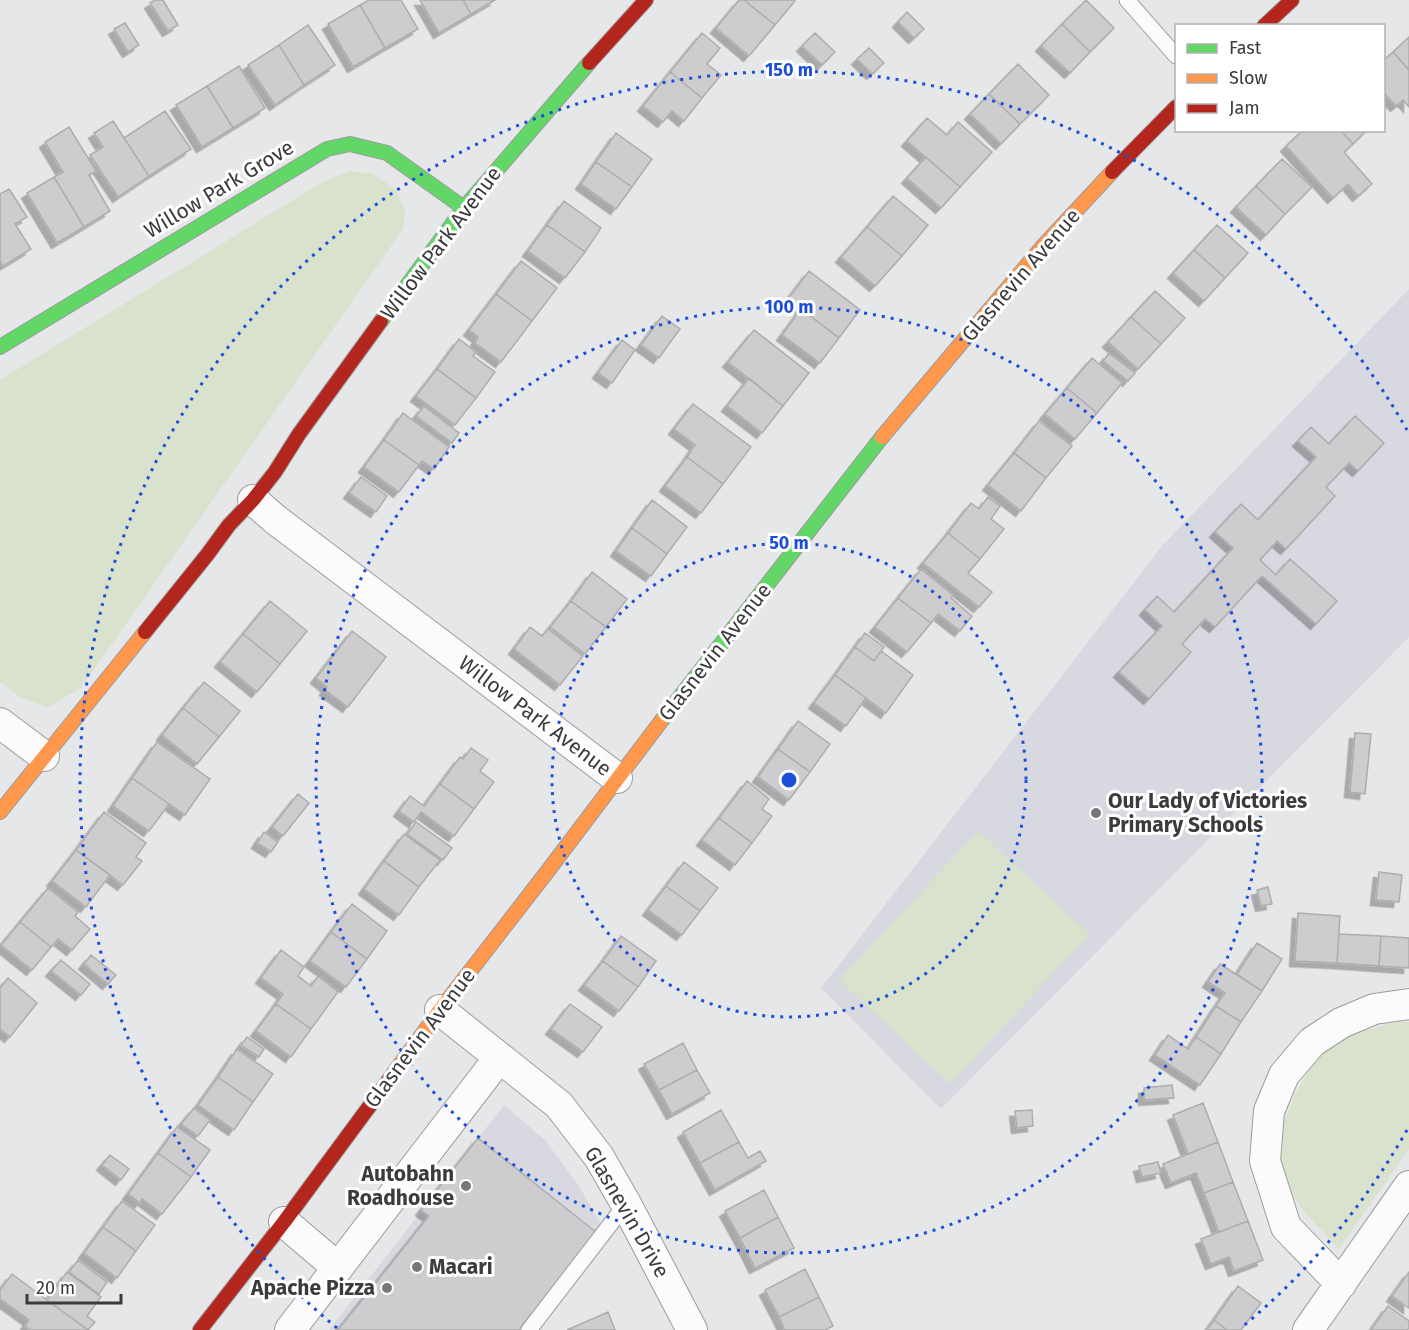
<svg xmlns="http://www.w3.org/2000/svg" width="1409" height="1330" viewBox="0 0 1409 1330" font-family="'Fira Sans',sans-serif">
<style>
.built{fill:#d7d8e0}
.grass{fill:#d9e2cc}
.building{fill:#cdcdcf;stroke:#adadaf;stroke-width:1.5;filter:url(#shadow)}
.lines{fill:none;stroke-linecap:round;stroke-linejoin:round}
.lane-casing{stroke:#9b9c9d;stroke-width:17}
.street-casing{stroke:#9b9c9d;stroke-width:32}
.fast-casing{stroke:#9b9c9d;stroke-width:16}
.slow-casing{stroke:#9b9c9d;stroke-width:16}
.jam-casing{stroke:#9b9c9d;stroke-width:16}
.lane{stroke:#fbfbfc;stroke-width:15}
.street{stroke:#fbfbfc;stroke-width:30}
.fast{stroke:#63d668;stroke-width:14}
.slow{stroke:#ff974d;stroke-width:14}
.jam{stroke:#b3261e;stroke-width:14}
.ring{fill:none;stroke:#1d4ed8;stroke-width:3;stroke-dasharray:3 6}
.poi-dot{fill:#777779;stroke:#fff;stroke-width:2}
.labels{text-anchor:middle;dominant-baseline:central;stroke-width:6;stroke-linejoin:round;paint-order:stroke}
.street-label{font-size:21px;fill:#3b3b3d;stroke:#fff}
.poi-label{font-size:21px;font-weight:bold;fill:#3b3b3d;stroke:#fff;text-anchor:start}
.centre{fill:#1d4ed8;stroke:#fff;stroke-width:3}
.ring-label{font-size:18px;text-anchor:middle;font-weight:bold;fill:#1d4ed8;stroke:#fff;stroke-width:6;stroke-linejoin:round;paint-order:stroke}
</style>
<defs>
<filter id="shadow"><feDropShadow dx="-5.5" dy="5.5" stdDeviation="0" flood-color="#0004"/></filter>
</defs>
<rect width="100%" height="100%" fill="#e6e7e9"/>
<!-- built -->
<path class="built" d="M1409 289V637L941 1109 821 988 1162 546Z
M504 1105 545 1140 579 1186 609 1239 538 1330H329Z"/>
<!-- grass -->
<path class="grass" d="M351 171 373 174 396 190 405 211 403 229 81 688 48 707 23 699 0 682V380L324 181Z
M978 831 1090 934 950 1084 839 980Z
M1409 1022V1149L1339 1249 1305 1213 1280 1176 1279 1134 1296 1092 1313 1064 1331 1046 1354 1033 1393 1023Z"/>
<!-- building -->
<path class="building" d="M155 0H163L178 25 168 31 150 3Z
M369 0H401L418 29 385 48 360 5Z
M420 0H463L471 14 439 33Z
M463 0H495L471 14Z
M739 0H744L775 25 749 56 716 28Z
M744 0H793L795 1 775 25Z
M1086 0 1114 28 1090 52 1062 24Z
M360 5 385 48 353 67 328 24Z
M907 12 924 29 914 38 898 22Z
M125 23 139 45 128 52 114 29Z
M1062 24 1090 52 1070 73 1041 46Z
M308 25 335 65 304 85 279 45Z
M702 33 720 48 707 64 721 75 702 98 670 72Z
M815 33 835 52 822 65 802 46Z
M1409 37V70L1393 52Z
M279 45 304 85 275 105 248 65Z
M869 48 884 63 872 74 857 59Z
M1393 52 1409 70V107L1403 100 1396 106 1384 93V60Z
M1018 64 1049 95 1020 124 989 94Z
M239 66 265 108 233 128 207 86Z
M670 72 702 98 684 121 672 111 663 122 643 106Z
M207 86 233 128 202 147 176 105Z
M989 94 1020 124 1001 144 970 114Z
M165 111 191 149 149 176 124 138Z
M927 118 947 135 958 122 992 152 960 187 907 141Z
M113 121 149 176 118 197 90 155 103 147 94 133Z
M69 127 96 171 89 175 110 211 84 227 54 177 63 172 45 142Z
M1303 130H1340L1353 144 1344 152 1372 184 1358 196 1348 184 1333 198 1286 146Z
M1340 130H1367L1353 144Z
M616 133 652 159 632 187 596 162Z
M926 157 960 187 941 208 907 178Z
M1282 159 1312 187 1285 214 1256 186Z
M596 162 632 187 616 209 581 184Z
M54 177 84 227 57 243 27 193Z
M1256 186 1285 214 1266 235 1236 207Z
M9 189 27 217 15 224 31 249 3 266 0 261V194Z
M893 196 928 225 902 256 867 227Z
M564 201 601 228 585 252 547 225Z
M547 225 585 252 565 278 528 251Z
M1217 225 1248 253 1225 278 1194 250Z
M867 227 902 256 875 286 841 257Z
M1194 250 1225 278 1204 301 1173 273Z
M521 261 557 288 532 321 496 294Z
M809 271 860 310 839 338 788 299Z
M1155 291 1185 318 1161 344 1131 317Z
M496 294 532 321 501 362 475 343 478 337 469 330Z
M801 309 839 338 820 363 782 335Z
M662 316 680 329 659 358 641 345Z
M1131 317 1161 344 1138 369 1108 342Z
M754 330 809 373 783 406 728 362Z
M459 339 476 352 473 356 495 372 476 398 437 369Z
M622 340 635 350 612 383 598 373Z
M1109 353 1135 373 1128 381 1103 361Z
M1092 358 1122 383 1097 413 1067 388Z
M437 369 476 398 455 425 416 396Z
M749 378 783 406 762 433 727 406Z
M1067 388 1097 413 1075 439 1045 414Z
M693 404 751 447 723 484 687 457 695 445 674 429Z
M424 406 459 433 452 443 416 416Z
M403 413 449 447 434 469 422 461 419 465 384 440Z
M1355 416 1384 443 1358 471 1349 463 1326 487 1335 496 1286 549 1277 541 1260 560 1276 575 1290 559 1337 601 1316 624 1262 576 1215 627 1205 619 1182 644 1191 652 1149 699 1119 672 1162 626 1145 610 1157 596 1174 612 1233 548 1215 532 1241 504 1258 520 1316 457 1298 441 1311 427 1329 444Z
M1039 421 1072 446 1046 478 1014 453Z
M384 440 419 465 399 492 364 467Z
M1014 453 1046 478 1021 511 988 485Z
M687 457 723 484 701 513 665 486Z
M361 477 387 496 376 512 349 493Z
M988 497 1000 506 991 519 1004 529 980 559 948 533 971 503 979 509Z
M652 500 687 527 667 554 632 528Z
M632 528 667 554 651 576 616 551Z
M948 533 980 559 968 573 992 592 979 607 923 563Z
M921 569 953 595 951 598 972 616 960 631 938 614 931 623 898 598Z
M592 572 627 599 606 627 571 601Z
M898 598 931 623 907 652 875 627Z
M270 601 307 631 280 664 243 634Z
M571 601 606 627 585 654 550 627Z
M530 627 542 636 548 629 583 656 560 685 514 649Z
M352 631 386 657 348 707 325 690 327 687 316 678Z
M865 633 884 647 874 661 855 647Z
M243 634 280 664 257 692 220 662Z
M855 647 874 661 881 651 913 675 886 713 835 675Z
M835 675 866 698 846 726 814 703Z
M204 682 240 711 219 737 183 708Z
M183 708 219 737 197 764 162 735Z
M798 721 830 744 810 772 778 749Z
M1355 733 1371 734 1365 794 1350 792Z
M157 742 210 779 185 815 132 778Z
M471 748 488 760 480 771 494 782 474 809 440 784 460 757 463 759Z
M778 749 810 772 789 800 758 777Z
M132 778 169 804 149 831 113 806Z
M747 781 769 799 762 809 772 816 752 843 719 818Z
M440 784 474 809 454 836 421 812 414 822 399 811 410 796 424 806Z
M298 794 309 803 283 836 272 827Z
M104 812 146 843 136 857 142 861 123 885 76 850Z
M719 818 752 843 735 865 702 840Z
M416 822 452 848 443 860 407 834Z
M264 832 278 842 271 852 257 843Z
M404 834 440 860 419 887 384 861Z
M76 850 110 875 86 907 52 881Z
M384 861 419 887 399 915 364 889Z
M684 862 718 888 700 911 666 886Z
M1379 872 1402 875 1399 902 1376 900Z
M666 886 700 911 682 935 648 910Z
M1268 887 1272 904 1261 906 1257 890Z
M48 888 78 912 75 916 90 929 72 950 58 939 51 947 20 922Z
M352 904 387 931 367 959 331 932Z
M1298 913 1340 916 1337 963 1295 961Z
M20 922 51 947 32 970 1 945Z
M331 932 367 959 346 987 310 961Z
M1339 934 1381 936 1379 966 1337 963Z
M621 936 656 961 638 987 603 961Z
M1381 936 1409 938V968L1379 966Z
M1257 943 1282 959 1262 991 1237 974Z
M281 950 304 967 298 976 311 986 318 976 338 992 311 1029 276 1004 283 994 261 978Z
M91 955 116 975 108 984 84 964Z
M61 960 90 984 81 995 51 971Z
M603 961 638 987 619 1011 584 985Z
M1220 964 1262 991 1241 1022 1216 1006 1225 993 1208 982Z
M8 978 37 1003 10 1037 0 1029V988Z
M276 1004 311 1029 291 1057 256 1031Z
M570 1004 602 1027 583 1052 551 1029Z
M1216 1006 1241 1022 1221 1054 1196 1037Z
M1168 1035 1188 1049 1196 1037 1221 1054 1200 1085 1155 1055Z
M247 1037 264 1049 259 1057 241 1045Z
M683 1043 697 1070 659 1090 644 1064Z
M237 1049 273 1074 253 1102 218 1077Z
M697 1070 710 1093 672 1114 659 1090Z
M218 1077 253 1102 234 1130 198 1105Z
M1172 1085 1174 1098 1144 1100V1088Z
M1203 1103 1218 1142 1188 1154 1173 1115Z
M194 1108 210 1120 198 1136 181 1124Z
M721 1110 739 1142 700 1163 683 1132Z
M1032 1110 1033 1126 1017 1128 1015 1111Z
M177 1127 210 1150 191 1177 158 1153Z
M478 1138 597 1233 519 1330H338L429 1216 421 1210Z
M739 1142 748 1158 760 1151 766 1161 715 1190 700 1163Z
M1218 1142 1233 1182 1204 1193 1196 1173 1171 1183 1163 1164Z
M158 1153 191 1177 162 1214 142 1199 140 1203 128 1194Z
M110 1155 129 1169 121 1180 102 1165Z
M1158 1162 1161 1173 1142 1177 1139 1166Z
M1233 1182 1248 1221 1219 1232 1204 1193Z
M764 1190 778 1217 740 1238 725 1211Z
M122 1201 155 1225 136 1251 103 1227Z
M778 1217 794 1248 755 1268 740 1238Z
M1248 1221 1263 1260 1234 1271 1229 1257 1211 1264 1201 1239Z
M103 1227 136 1251 117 1278 84 1253Z
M78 1260 107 1282 99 1294 69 1272Z
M805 1269 819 1297 779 1317 765 1290Z
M67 1272 101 1297 87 1316 95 1322 88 1330 47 1300Z
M1409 1272V1308L1392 1296Z
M12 1274 47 1300 88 1330H31L25 1326 29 1320 0 1299V1290Z
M1238 1286 1261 1303 1241 1330H1227L1214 1320Z
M819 1297 833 1326 825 1330H785L779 1317Z
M1388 1306 1409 1321V1328L1407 1330H1371Z
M608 1312 615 1330H567Z
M1214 1320 1227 1330H1207Z"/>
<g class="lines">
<defs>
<path id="lane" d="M1127 0 1176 56
M529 1330 626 1204"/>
<path id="street" d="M253 500 276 520 617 778
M0 723 44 756
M440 1010 559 1105 599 1157 626 1204 692 1330
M284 1222 338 1268
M1341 1284 1286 1227 1265 1161 1269 1111 1284 1075 1312 1042 1341 1023 1374 1009 1409 1004
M290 1330 499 1058
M1308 1330 1409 1186"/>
<path id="fast" d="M381 321 464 208 589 63
M0 347 327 149 350 144 387 153 464 208
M662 720 882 437"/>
<path id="slow" d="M882 437 1044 245 1112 172
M0 812 145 632
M394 1073 440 1010 547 872 662 720"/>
<path id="jam" d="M1264 26 1292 0
M589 63 646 0
M1112 172 1176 107
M145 632 207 555 229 525 253 500 275 472 299 434 381 321
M200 1330 284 1222 394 1073"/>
</defs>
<!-- lane casing -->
<use href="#lane" class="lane-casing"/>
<!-- street casing -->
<use href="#street" class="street-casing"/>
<!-- fast casing -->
<use href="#fast" class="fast-casing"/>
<!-- slow casing -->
<use href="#slow" class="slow-casing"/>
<!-- jam casing -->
<use href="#jam" class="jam-casing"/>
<!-- lane -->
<use href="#lane" class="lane"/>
<!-- street -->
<use href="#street" class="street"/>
<!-- fast -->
<use href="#fast" class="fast"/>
<!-- slow -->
<use href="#slow" class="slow"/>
<!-- jam -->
<use href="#jam" class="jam"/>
</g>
<!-- distance rings -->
<g class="ring">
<circle cx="789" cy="780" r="237"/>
<circle cx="789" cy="780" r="473"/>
<path d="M1407 1130A710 710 0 0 1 1241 1328M337 1328A710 710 0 1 1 1407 430"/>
</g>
<!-- markers -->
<g class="poi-dot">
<circle cx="1096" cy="813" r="6"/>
<circle cx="466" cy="1186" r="6"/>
<circle cx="417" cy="1267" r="6"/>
<circle cx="387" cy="1288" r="6"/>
</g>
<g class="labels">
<!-- street labels -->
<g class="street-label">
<text transform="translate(219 189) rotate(-31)">Willow Park Grove</text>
<text transform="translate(441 243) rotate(-53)">Willow Park Avenue</text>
<text transform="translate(1021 275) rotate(-49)">Glasnevin Avenue</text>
<text transform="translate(715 652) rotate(-52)">Glasnevin Avenue</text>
<text transform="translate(535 716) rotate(37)">Willow Park Avenue</text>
<text transform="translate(420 1038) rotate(-53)">Glasnevin Avenue</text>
<text transform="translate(627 1212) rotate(60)">Glasnevin Drive</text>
</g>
<!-- poi labels -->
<g class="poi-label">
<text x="1108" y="801">Our Lady of Victories<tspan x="1108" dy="24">Primary Schools</tspan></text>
<text x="454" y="1174" text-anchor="end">Autobahn<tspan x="454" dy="24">Roadhouse</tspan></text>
<text x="429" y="1267">Macari</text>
<text x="375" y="1288" text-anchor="end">Apache Pizza</text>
</g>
</g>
<circle cx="789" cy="780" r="9" class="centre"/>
<g class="ring-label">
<text x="789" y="76">150 m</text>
<text x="789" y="313">100 m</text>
<text x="789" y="549">50 m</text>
</g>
<!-- legend -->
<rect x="1175" y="24" width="210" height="108" fill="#ffffff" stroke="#b1b1b1" stroke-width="1.5"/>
<rect x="1187" y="44" width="30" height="9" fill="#63d668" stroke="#b1b1b1" stroke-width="1.5"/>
<text x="1229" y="54" font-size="18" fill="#3b3b3d">Fast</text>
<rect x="1187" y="74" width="30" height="9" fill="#ff974d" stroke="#b1b1b1" stroke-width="1.5"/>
<text x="1229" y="84" font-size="18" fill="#3b3b3d">Slow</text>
<rect x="1187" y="104" width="30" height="9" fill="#b3261e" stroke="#b1b1b1" stroke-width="1.5"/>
<text x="1229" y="114" font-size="18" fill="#3b3b3d">Jam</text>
<!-- scale -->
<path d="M27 1294v9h94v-9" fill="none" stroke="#3b3b3d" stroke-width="3"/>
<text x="36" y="1294" font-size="18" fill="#3b3b3d" stroke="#ffffff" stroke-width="4.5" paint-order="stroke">20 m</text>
</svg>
